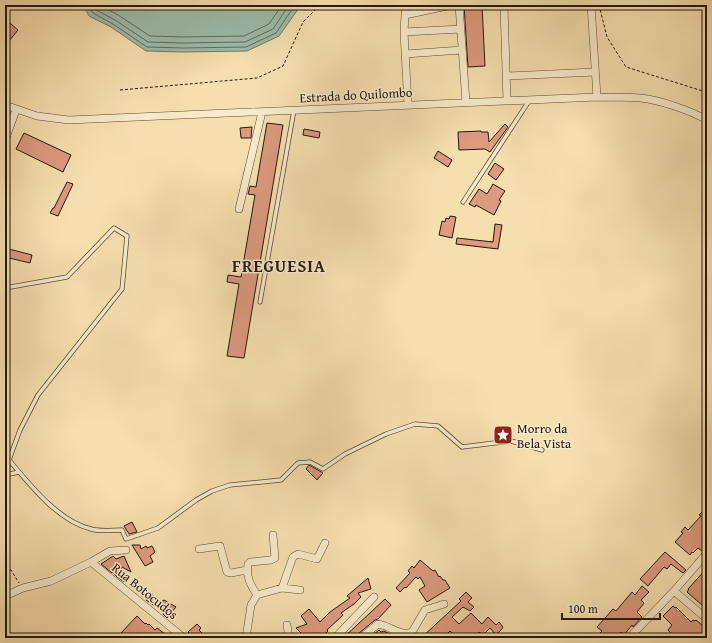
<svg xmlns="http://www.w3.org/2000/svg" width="712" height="643" viewBox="0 0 712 643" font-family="'Gentium Book Plus',serif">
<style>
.water{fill:#9dbcad;stroke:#6d7a6c}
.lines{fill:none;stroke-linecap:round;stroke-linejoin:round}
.shore{stroke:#626a5c;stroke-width:1}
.building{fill:#dc9a7e;stroke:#26170b}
.lane-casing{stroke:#5a4934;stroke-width:5}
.street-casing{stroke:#5a4934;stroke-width:8}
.path{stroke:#26170b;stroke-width:1;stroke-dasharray:3 2;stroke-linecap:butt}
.lane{stroke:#f9eacb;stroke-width:3.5}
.street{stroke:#f9eacb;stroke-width:7}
.labels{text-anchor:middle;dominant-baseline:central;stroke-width:3;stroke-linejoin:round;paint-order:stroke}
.street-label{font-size:13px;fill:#26170b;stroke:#f9eacb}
.poi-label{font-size:13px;fill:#26170b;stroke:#f9eacb;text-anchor:start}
.district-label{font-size:17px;font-weight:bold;letter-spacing:1px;fill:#26170b;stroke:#f9eacb}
</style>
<rect width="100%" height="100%" fill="#f6dfaf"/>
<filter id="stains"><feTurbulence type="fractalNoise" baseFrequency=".005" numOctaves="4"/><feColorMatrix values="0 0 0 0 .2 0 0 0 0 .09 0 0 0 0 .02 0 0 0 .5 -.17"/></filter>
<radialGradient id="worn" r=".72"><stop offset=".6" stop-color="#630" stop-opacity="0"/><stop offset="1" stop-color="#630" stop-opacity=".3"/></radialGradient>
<!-- water -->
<path class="water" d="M83 5H301L279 36 247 51 183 52 146 51 111 27 89 16Z"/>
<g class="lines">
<!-- shore -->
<path class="shore" d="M88 5 93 13 113 24 147 47 183 48 246 47 276 33 295 5
M93 5 96 10 115 20 148 42 183 43 245 42 273 29 289 5
M100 5 118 15 150 36 183 37 244 36 269 24 282 5"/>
</g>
<!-- building -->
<path class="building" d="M464 5H482L485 66 468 67Z
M5 19 18 30 5 46Z
M267 123 283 125 244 358 227 356 239 284 227 282 228 275 241 277 255 195 248 194 250 186 256 187Z
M505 124 508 127 490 152 485 149 459 150 458 132 481 131V132H488L489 142Z
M252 127 251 138H241L240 128Z
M304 129 320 132 319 138 303 135Z
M24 133 71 155 63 172 16 149Z
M438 151 452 160 448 167 434 158Z
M495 163 504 169 496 180 488 174Z
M67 182 73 184 58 216 50 213 53 208H54Z
M493 184 505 191 499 200 501 201 494 215 476 205 475 207 469 204 479 189 487 194Z
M450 216 456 217 452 238 439 235 442 221 445 222 446 218 449 219Z
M495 224 502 225 498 249 456 244 457 238 493 242Z
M5 248 32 255 30 263 5 257Z
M309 465 323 473 317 480 306 469Z
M707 507V548L702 551 698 548 693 553 692 552 690 555 675 542 683 533 681 532 685 527 688 530 701 516 699 515Z
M132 522 137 532 129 534 124 526Z
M132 545H140L141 549 146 546 147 548 152 546 155 552 150 556 153 562 145 566Z
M665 552 686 570 683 573 671 564 667 569 664 567 648 586 640 579Z
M113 556 116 559 124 556 131 572 122 567 121 570 127 575 126 578 128 579 124 582 116 576 113 572 112 573 101 564Z
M420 560 433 571 435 570 439 577 440 576 443 580H445L450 588 427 602 419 590 425 586 420 577 418 579 416 577 406 588 405 587 400 592 396 588 410 573 408 571 412 566 414 568Z
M707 568V607L704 604 703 606 687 592 689 589H688Z
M368 578 371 589 358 593 361 597 354 604 341 613 343 615 327 630 328 631 321 638H298L302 634 296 628 307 624 301 616 309 609 320 622 330 612 350 598 347 596Z
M642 586 649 592 641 600 644 603 637 612 642 617 633 627 632 625 624 635 621 632 616 638H595L602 631 597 627 613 609 616 611 632 592 635 595Z
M466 592 472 598 468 602 474 607 470 611 463 607 452 617 459 624 471 613 482 624 488 617 496 625 499 622 503 627 501 630 496 635 490 628 483 635 479 632 473 638H457L450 631 443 638H421L461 601 459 599Z
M151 593 159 603 164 600 176 607 167 618 163 614 164 612 146 600Z
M385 599 391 605 378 619 375 620 358 634 356 638H343Z
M673 606 675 608 676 607 691 622 693 620 695 621 696 620 702 625 707 631V638H703L698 634 696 636 694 634 690 638H675L668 630 672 625 663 616Z
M137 616 145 624 146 623 148 625 149 624 155 630 157 628 165 634 162 638H124L121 633Z
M197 624 201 628 199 630 202 633 197 638H194L188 632Z
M379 630 381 632 384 631 397 638H369Z"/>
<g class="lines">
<defs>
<path id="lane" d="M463 202 529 101
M5 288 67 277 114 228 127 236 122 289 38 395 20 430 9 460C30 485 58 521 91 529 101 532 113 530 122 530L126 539 158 528 196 500 212 491 230 485 281 480 298 463 310 462 323 469 345 454 386 434 415 424 438 426 462 447 511 441 542 450
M260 302 294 110
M5 475 19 472"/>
<path id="street" d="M459 5 466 102
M591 5 597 97
M405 15 406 5
M404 32 461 29
M405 54 462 50
M506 76 595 72
M507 101 504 6 527 5
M5 105 37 116 69 120 597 97C611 97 626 97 640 98 660 100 689 110 707 120
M408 105 404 32 405 15 452 5
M5 140 16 110
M239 209 262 112
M199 549 220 546 227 572 231 573 247 570
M91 562 184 638
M282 588 293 557 298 554 317 559 325 543
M674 591 707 619
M257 595C250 584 246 577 248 564L250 562 271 560 275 558 273 535
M5 596 23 588 51 581 91 562 110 551 126 550
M287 625 289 638
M246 638 251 605 257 595 282 588 300 590
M335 638 374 597
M361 638 378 624C389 625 400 637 412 632L425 610 444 604
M629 638 674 591 707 553"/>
</defs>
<!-- lane casing -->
<use href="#lane" class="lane-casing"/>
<!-- street casing -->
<use href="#street" class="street-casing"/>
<!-- path -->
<path class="path" d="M599 5 607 37 626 67 706 92 707 96
M120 90 257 78 283 66 303 22 320 5
M5 569 11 570 19 583"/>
<!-- lane -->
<use href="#lane" class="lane"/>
<!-- street -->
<use href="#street" class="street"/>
</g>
<!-- icons -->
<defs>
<symbol id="sight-square" viewBox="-11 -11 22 22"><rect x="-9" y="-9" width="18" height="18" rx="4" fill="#8f2418" stroke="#f9eacb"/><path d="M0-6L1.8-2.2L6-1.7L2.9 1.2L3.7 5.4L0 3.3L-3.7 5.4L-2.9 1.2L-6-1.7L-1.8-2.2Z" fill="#fff"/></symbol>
</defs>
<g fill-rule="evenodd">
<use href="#sight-square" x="492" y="424" width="22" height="22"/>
</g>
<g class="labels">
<!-- street labels -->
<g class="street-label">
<text transform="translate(356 95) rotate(-3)">Estrada do Quilombo</text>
<text transform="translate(145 591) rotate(39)">Rua Botocudos</text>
</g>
<!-- poi labels -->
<g class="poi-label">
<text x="517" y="428">Morro da<tspan x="517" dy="15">Bela Vista</tspan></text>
</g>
<!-- district labels -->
<g class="district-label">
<text x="279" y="265">FREGUESIA</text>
</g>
</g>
<!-- margin -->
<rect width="712" height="643" fill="none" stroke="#f6dfaf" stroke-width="20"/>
<rect x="6" y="6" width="700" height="631" fill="none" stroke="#26170b" stroke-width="2"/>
<rect x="10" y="10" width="692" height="623" fill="none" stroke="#26170b"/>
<!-- scale -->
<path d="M562 613v6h98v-6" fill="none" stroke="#26170b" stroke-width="2"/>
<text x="568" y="613" font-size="12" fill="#26170b" stroke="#f9eacb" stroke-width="3" paint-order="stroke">100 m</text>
<rect width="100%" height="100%" filter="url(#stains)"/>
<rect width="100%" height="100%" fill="url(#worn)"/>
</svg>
